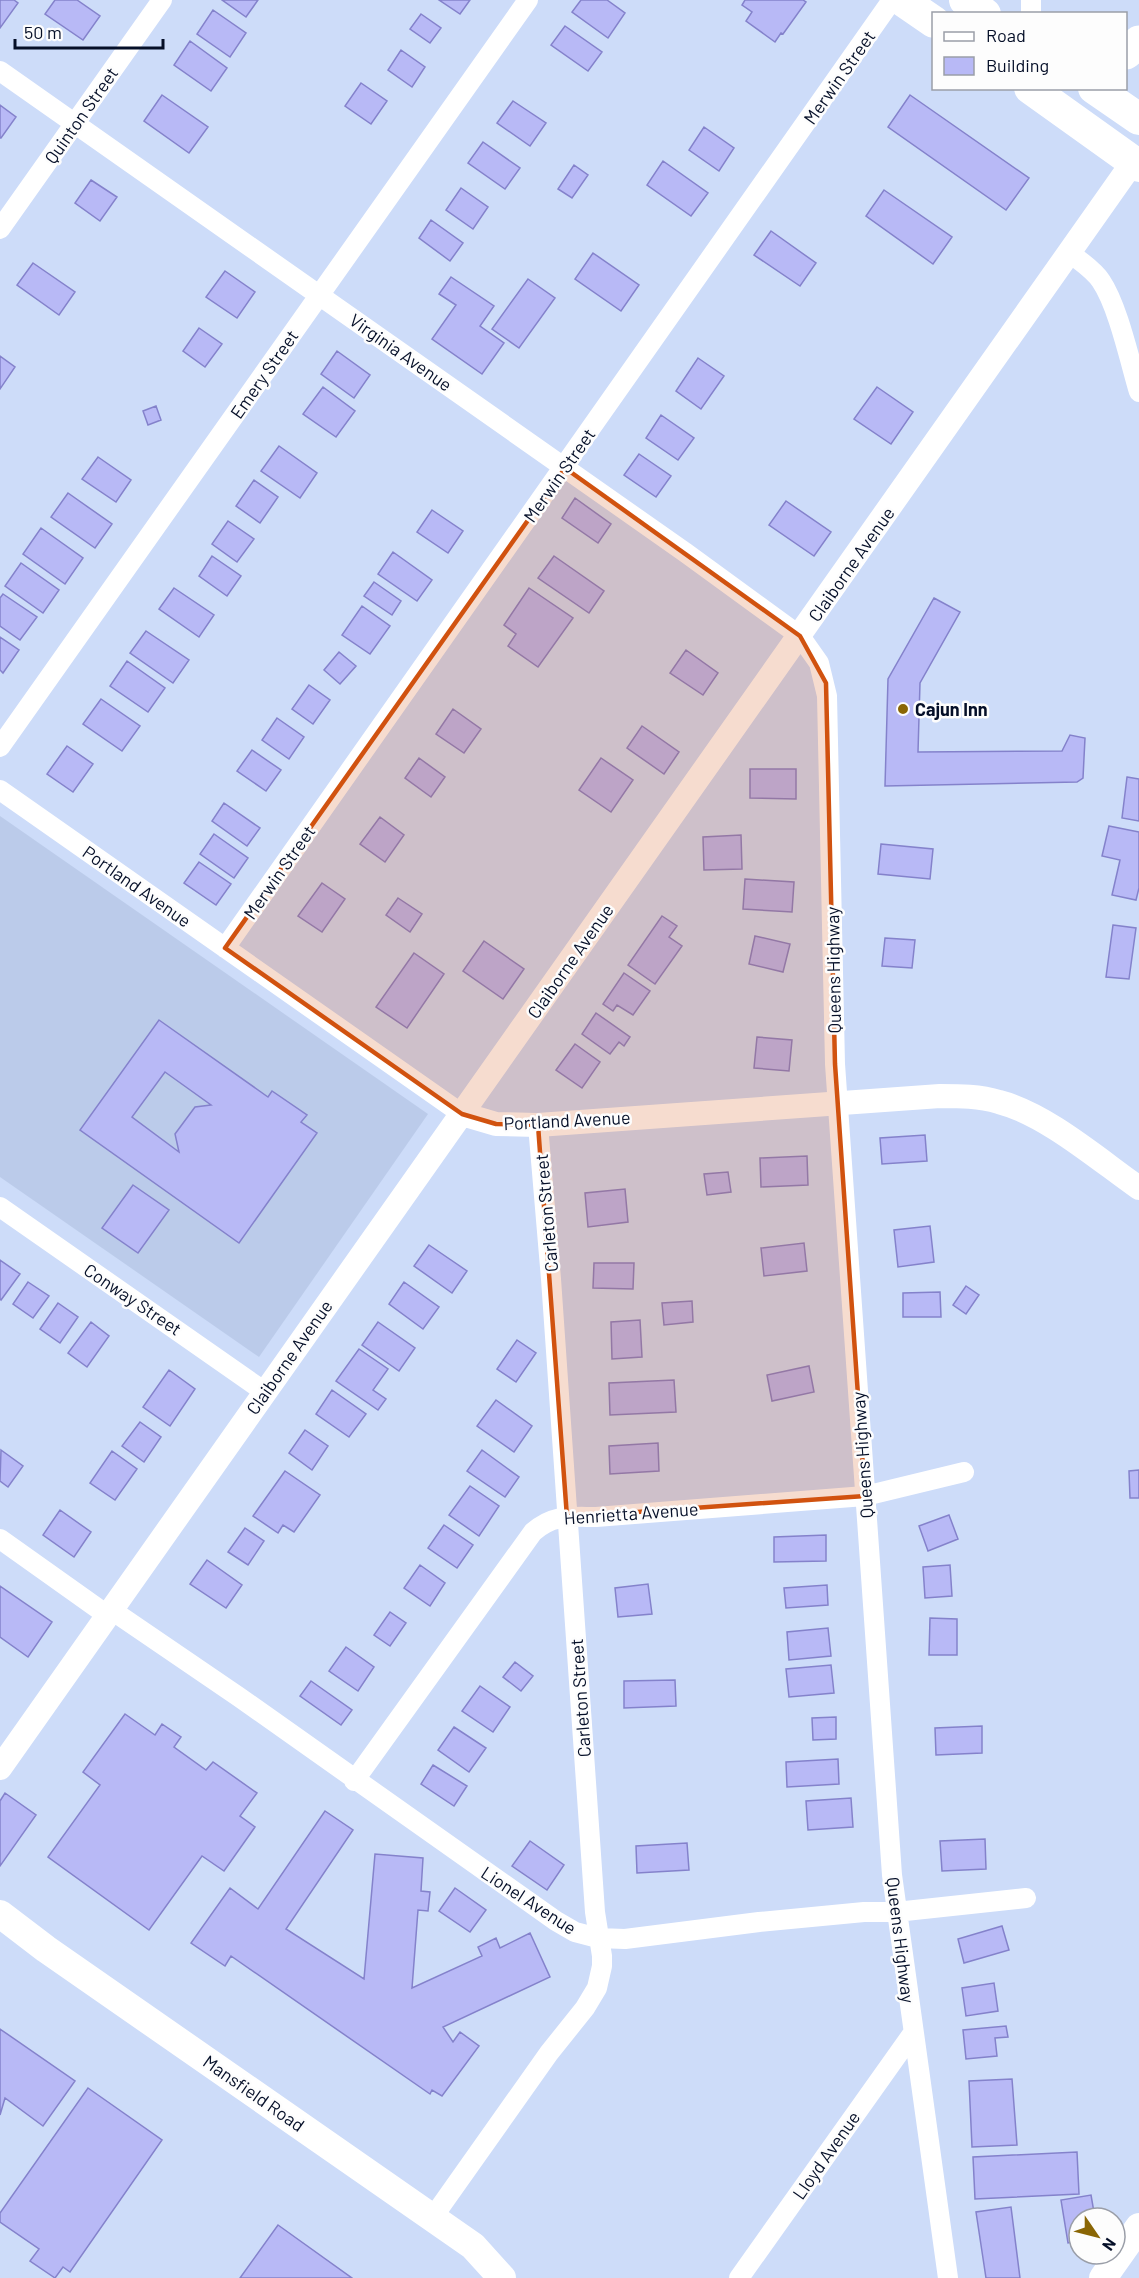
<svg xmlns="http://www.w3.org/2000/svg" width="1139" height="2278" viewBox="0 0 1139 2278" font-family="Barlow,sans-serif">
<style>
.built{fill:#bbcbea}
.building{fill:#b8b9f6;stroke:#8482cb;stroke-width:1.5;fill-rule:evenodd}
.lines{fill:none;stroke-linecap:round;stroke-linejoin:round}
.minor{stroke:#fff;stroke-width:20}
.tertiary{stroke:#fff;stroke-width:24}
.secondary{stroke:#fff;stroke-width:28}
.primary{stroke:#fff;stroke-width:32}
.motorway{stroke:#fff;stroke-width:33}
.marked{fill:#d1520f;fill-opacity:0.2;stroke:#d1520f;stroke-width:4.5;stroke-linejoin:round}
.poi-dot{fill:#8a6605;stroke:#fdfdfd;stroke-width:2}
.labels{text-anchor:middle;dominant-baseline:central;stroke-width:5;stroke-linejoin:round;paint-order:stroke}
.street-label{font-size:18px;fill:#050f28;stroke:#fdfdfd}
.poi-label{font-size:18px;font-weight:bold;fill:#050f28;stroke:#fdfdfd;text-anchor:start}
</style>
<rect width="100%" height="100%" fill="#cddcf9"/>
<!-- built -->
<path class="built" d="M0 816 428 1114 259 1357 0 1177Z"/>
<!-- building -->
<path class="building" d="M0 0H14L18 3 0 28Z
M55 0H77L100 16 83 40 45 14Z
M222 0H258L246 17Z
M439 0H470L460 14Z
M581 0H607L625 13 608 38 572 12Z
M745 0H803L806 2 783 34 781 33 775 42 746 21 752 12 742 5Z
M213 10 246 33 230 57 197 34Z
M421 14 441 28 430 43 410 29Z
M565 26 602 52 588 71 551 45Z
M190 41 227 68 211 91 174 65Z
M401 50 425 67 412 87 388 70Z
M361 83 387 101 371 124 345 106Z
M162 95 208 127 189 153 144 121Z
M910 95 1029 178 1006 210 888 127Z
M513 101 546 123 530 146 497 123Z
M0 105 16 117 1 138H0Z
M704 127 734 148 719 171 689 150Z
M483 142 520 168 505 189 468 163Z
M663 161 708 193 691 216 647 185Z
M574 165 588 175 572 198 558 189Z
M91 180 117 197 100 221 75 203Z
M461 188 488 207 473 229 446 210Z
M884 190 952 237 933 264 866 216Z
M431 220 463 243 450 261 419 238Z
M771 231 816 263 800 286 754 255Z
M593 253 639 285 621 311 575 279Z
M33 263 75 292 59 315 17 285Z
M225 271 255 292 237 318 206 297Z
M451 277 494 306 480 326 504 343 482 374 432 339 456 305 439 294Z
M528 279 555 298 519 348 492 329Z
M199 328 222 344 205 367 183 351Z
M337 351 370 375 354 398 321 374Z
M0 356 15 367 0 389Z
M698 358 724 376 701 409 676 391Z
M323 387 355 411 336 437 303 414Z
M877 387 913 412 891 444 854 419Z
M156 406 161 420 148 425 143 411Z
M661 415 694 438 678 460 646 438Z
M279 446 317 473 300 498 261 471Z
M639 454 671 476 656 497 624 475Z
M98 457 131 480 116 502 82 479Z
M254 480 278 497 260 523 236 506Z
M68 493 112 524 95 548 51 517Z
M575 498 611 524 598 543 562 518Z
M786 501 831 532 814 556 769 525Z
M432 510 463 531 448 553 417 532Z
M228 521 254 539 237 562 212 544Z
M41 528 83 558 65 584 23 554Z
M393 552 432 580 417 601 378 574Z
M212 556 241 576 227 596 199 576Z
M554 556 604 591 589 613 538 578Z
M21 563 59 590 43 613 5 586Z
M374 582 401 601 392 615 364 596Z
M174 588 214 615 199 637 159 609Z
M529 588 573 618 538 667 508 646 516 634 504 625Z
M3 594 37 617 20 640 0 626V598Z
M934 598 960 612 920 683 918 752 1062 751 1070 735 1085 738 1083 778 1077 782 885 786 888 679Z
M362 606 390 626 370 654 342 635Z
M146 631 189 660 173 683 130 653Z
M0 637 19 650 3 673 0 670Z
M686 650 718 673 703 695 670 673Z
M339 652 356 666 340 684 324 670Z
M127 661 165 688 148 712 110 686Z
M309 685 330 700 313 724 292 709Z
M101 699 140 726 122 751 83 724Z
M453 709 481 729 464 753 436 734Z
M277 718 304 737 289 759 262 740Z
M642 726 679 752 664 774 627 748Z
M67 746 93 764 73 792 47 774Z
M252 750 281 770 266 791 237 771Z
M419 758 445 777 431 797 405 778Z
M601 758 633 780 611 812 579 790Z
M750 769H796V799L750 798Z
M1127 777 1139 779V821L1122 818Z
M224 803 260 828 247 846 212 821Z
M380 817 404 835 385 862 360 844Z
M1109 826 1139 832V888L1136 900 1112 895 1120 860 1102 856Z
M214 834 248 858 234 878 200 854Z
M741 835 742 869 704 870 703 837Z
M881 844 933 849 930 879 878 874Z
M199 862 231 884 216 905 184 883Z
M745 879 794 882 792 912 743 909Z
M322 883 345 899 322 932 298 916Z
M398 898 422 914 410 932 386 915Z
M662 916 677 926 669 937 682 946 655 984 628 965Z
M1113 925 1136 928 1129 979 1106 977Z
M755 936 790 944 783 972 749 964Z
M885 938 915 940 912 968 882 966Z
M484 941 524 969 503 999 463 971Z
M414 953 444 974 407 1028 376 1007Z
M624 973 650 991 633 1015 617 1005 613 1011 603 1004Z
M596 1013 630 1037 624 1046 619 1042 610 1054 582 1034Z
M159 1020 268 1097 272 1091 307 1115 301 1122 317 1133 239 1243 80 1130ZM165 1072 211 1105 195 1107 175 1134 179 1152 132 1117Z
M757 1037 792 1040 789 1071 754 1068Z
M575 1044 600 1062 582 1088 556 1070Z
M925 1135 927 1161 882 1164 880 1138Z
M807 1156 808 1185 761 1187 760 1158Z
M728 1172 731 1192 707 1195 704 1174Z
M133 1185 169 1210 138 1253 102 1228Z
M625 1189 628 1222 588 1227 585 1193Z
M930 1226 934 1262 898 1267 894 1230Z
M804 1243 807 1271 764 1276 761 1248Z
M429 1245 467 1271 452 1293 414 1266Z
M0 1260 20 1274 1 1300 0 1299Z
M594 1263H634L633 1289 593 1288Z
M28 1282 49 1296 33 1318 13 1304Z
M404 1282 439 1307 423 1329 389 1304Z
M966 1286 979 1295 966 1314 953 1305Z
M940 1292 941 1317H903V1293Z
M692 1301 693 1322 664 1325 662 1303Z
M58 1303 78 1317 60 1343 40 1329Z
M640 1320 642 1357 612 1359 611 1322Z
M91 1322 109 1336 87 1367 68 1353Z
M378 1322 415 1348 399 1371 362 1345Z
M517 1340 536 1353 516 1382 497 1369Z
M359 1349 388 1369 373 1390 386 1399 378 1410 336 1381Z
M809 1366 814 1392 772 1401 767 1375Z
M169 1370 195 1389 170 1426 143 1407Z
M674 1380 676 1412 610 1415 609 1383Z
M332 1390 366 1414 349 1437 316 1414Z
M496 1400 532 1426 514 1452 477 1426Z
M140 1422 161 1437 144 1462 122 1446Z
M305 1430 328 1446 312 1470 289 1453Z
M658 1443 659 1471 610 1474 609 1446Z
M1 1450 23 1466 8 1487 0 1481Z
M482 1450 519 1477 505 1497 467 1471Z
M112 1451 137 1469 115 1500 90 1483Z
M1139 1470V1498H1130L1129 1471Z
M285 1471 320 1495 294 1532 283 1525 278 1533 253 1516Z
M470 1486 499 1506 479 1536 449 1515Z
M60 1510 91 1532 74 1557 43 1535Z
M949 1515 958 1539 928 1551 919 1526Z
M444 1525 473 1545 457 1568 428 1548Z
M245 1528 264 1541 248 1565 228 1552Z
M826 1535V1561L774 1562V1537Z
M207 1560 242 1585 226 1608 190 1584Z
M420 1565 445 1583 430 1606 404 1588Z
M950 1565 952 1596 925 1598 923 1567Z
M648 1584 652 1614 618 1617 615 1588Z
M827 1585 828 1605 786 1608 784 1588Z
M0 1586 52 1622 28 1657 0 1637Z
M390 1612 406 1623 390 1646 374 1635Z
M930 1618 957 1619V1655H929Z
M828 1628 831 1656 789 1660 787 1632Z
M346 1647 374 1667 358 1691 329 1671Z
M515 1662 533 1676 521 1691 503 1677Z
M831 1665 834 1693 789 1697 786 1669Z
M675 1680 676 1706 624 1708V1681Z
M311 1681 352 1710 341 1725 300 1696Z
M480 1686 510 1707 493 1732 462 1711Z
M125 1714 155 1735 162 1724 181 1737 174 1747 206 1770 213 1762 257 1793 240 1816 255 1827 224 1871 202 1856 149 1930 48 1857 100 1785 83 1772Z
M836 1717V1739L813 1740 812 1718Z
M982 1726V1753L936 1755 935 1728Z
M454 1727 486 1748 469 1772 438 1750Z
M838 1759 839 1784 787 1787 786 1762Z
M433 1765 467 1786 454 1806 421 1784Z
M5 1793 36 1815 0 1866V1801Z
M851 1798 853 1827 808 1830 806 1801Z
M325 1811 353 1830 286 1929 364 1979 375 1854 423 1858 421 1891 430 1892 428 1911 418 1910 412 1988 482 1956 478 1947 496 1938 500 1948 530 1933 550 1977 443 2027 453 2042 460 2032 479 2046 442 2096 432 2090 430 2094 231 1956 225 1966 191 1943 230 1888 258 1909Z
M985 1839 986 1869 942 1871 940 1841Z
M530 1841 564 1865 547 1890 512 1866Z
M687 1843 689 1870 637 1873 636 1846Z
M455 1888 486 1910 470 1932 439 1911Z
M1002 1926 1009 1950 964 1963 958 1939Z
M994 1983 998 2011 966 2016 962 1988Z
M1006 2026 1008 2037 995 2038 997 2056 966 2059 963 2030Z
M0 2029 75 2081 43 2126 5 2098 0 2115Z
M1012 2079 1017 2145 972 2147 969 2081Z
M88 2088 162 2140 70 2272 63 2267 55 2278 30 2261 39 2249 0 2222V2213Z
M1077 2152 1079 2194 975 2199 973 2157Z
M1091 2195 1095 2218H1079V2241L1068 2243 1061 2200Z
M1011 2207 1020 2278H986L976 2212Z
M278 2225 352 2278H240Z"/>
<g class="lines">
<!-- minor -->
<path class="minor" d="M1031 14V0
M0 71 686 553 800 636 819 663 827 696 835 1064 892 1875 948 2278
M0 229 162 0
M1070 253C1081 262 1094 270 1101 281 1118 306 1130 362 1139 392
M0 747 528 0
M0 790 462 1114
M225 948 892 0
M0 1207 265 1392
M0 1539 107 1615
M110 1609 239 1697 556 1921 575 1932 598 1938 625 1939 759 1922 864 1912H896L1026 1898
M354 1781 533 1532C553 1514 571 1517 596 1517L865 1496 964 1472
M433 2217 549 2053 585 2008 597 1988 602 1966V1956L595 1912 551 1279 538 1125
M739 2278 913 2033"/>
<!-- tertiary -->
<path class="tertiary" d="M462 1114 496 1124 538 1125 940 1096C960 1096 979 1096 999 1102 1046 1114 1099 1160 1139 1188
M0 1768 1133 162"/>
<!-- secondary -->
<path class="secondary" d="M0 1914 46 1949 473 2246 502 2278
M1103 2278 1139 2227"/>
<!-- primary -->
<path class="primary" d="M902 0 934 22
M965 0 985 14
M1030 88 1139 166
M1094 88 1139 119"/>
<!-- motorway -->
<path class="motorway" d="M1126 53 1139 42"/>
</g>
<!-- marked area -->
<path class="marked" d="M565 468 800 636 826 683 835 1064 865 1496 567 1517 538 1125 496 1124 462 1114 225 948Z"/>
<!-- markers -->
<circle class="poi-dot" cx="903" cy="709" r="6"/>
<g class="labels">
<!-- street labels -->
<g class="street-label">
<text transform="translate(839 77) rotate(-55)">Merwin Street</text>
<text transform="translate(81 115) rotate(-55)">Quinton Street</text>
<text transform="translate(401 352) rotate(35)">Virginia Avenue</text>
<text transform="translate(264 374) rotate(-55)">Emery Street</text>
<text transform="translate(559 475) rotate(-55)">Merwin Street</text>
<text transform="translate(851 564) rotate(-55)">Claiborne Avenue</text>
<text transform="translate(279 872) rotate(-55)">Merwin Street</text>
<text transform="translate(137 886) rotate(35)">Portland Avenue</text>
<text transform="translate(570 961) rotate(-55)">Claiborne Avenue</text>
<text transform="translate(833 970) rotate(-91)">Queens Highway</text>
<text transform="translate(567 1120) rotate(-3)">Portland Avenue</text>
<text transform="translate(546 1213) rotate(-95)">Carleton Street</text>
<text transform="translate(133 1299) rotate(34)">Conway Street</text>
<text transform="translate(289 1357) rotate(-55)">Claiborne Avenue</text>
<text transform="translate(862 1455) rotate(-94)">Queens Highway</text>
<text transform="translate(631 1513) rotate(-4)">Henrietta Avenue</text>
<text transform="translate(580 1698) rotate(-94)">Carleton Street</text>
<text transform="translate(529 1900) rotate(33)">Lionel Avenue</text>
<text transform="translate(901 1940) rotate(83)">Queens Highway</text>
<text transform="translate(254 2093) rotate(35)">Mansfield Road</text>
<text transform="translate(826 2155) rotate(-55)">Lloyd Avenue</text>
</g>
<!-- poi labels -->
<g class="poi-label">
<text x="915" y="709">Cajun Inn</text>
</g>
</g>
<!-- legend -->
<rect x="932" y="12" width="195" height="78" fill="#fdfdfd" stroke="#9a9ea8" stroke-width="1.5"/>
<rect x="944" y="32" width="30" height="9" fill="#ffffff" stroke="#9a9ea8" stroke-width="1.5"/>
<text x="986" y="42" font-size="18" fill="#050f28">Road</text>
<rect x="944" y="57" width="30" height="18" fill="#b8b9f6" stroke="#9a9ea8" stroke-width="1.5"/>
<text x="986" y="72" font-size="18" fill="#050f28">Building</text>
<!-- north arrow -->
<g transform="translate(1097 2236) rotate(125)"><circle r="28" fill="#fdfdfd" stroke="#9a9ea8" stroke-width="1.5"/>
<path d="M0-4.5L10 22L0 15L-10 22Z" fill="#8a6605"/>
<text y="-9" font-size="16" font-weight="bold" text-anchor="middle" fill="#050f28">N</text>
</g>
<!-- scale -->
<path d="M15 39v9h148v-9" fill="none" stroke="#050f28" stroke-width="3"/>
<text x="24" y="39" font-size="18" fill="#050f28" stroke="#fdfdfd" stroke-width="4.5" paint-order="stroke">50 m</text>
</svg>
